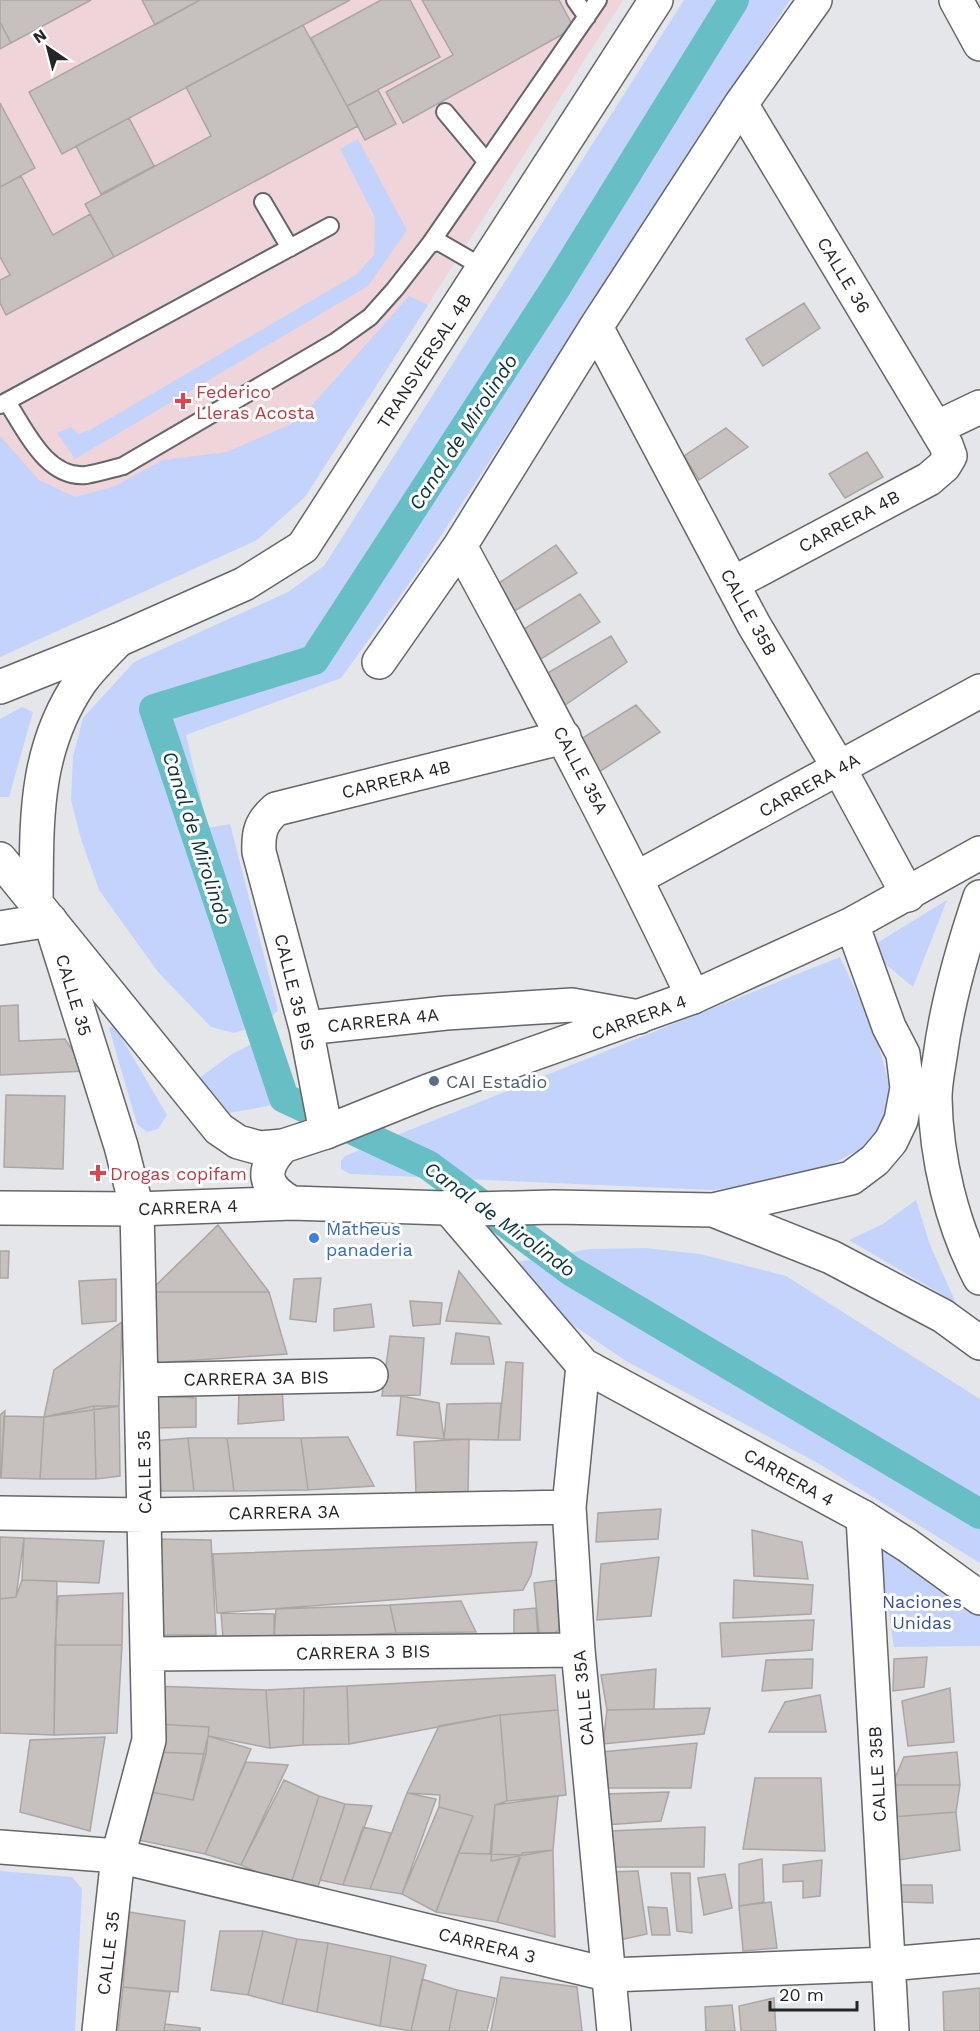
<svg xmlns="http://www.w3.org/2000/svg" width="980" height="2031" viewBox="0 0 980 2031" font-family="'Work Sans',sans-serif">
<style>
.medical{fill:#efd4d9}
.green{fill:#c4d3fb}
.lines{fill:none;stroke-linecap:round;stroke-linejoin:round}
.canal{stroke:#67bfc5;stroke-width:30}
.building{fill:#c6c0be;stroke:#aba6a4;stroke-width:1.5}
.service-casing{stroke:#64666a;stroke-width:20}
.minor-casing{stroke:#64666a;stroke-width:36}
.tertiary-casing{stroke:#64666a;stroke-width:36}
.secondary-casing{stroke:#64666a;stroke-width:36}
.service{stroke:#fff;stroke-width:16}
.minor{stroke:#fff;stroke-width:33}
.tertiary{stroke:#fff;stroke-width:33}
.secondary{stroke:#fff;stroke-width:33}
.health-dot{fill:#e0444e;stroke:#fff;stroke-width:2}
.service-dot{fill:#5c6f8a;stroke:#fff;stroke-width:2}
.shop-dot{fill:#3f7fe0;stroke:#fff;stroke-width:2}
.labels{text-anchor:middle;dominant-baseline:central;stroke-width:6;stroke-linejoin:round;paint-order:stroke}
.street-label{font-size:18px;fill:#242526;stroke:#fff}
.health-label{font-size:18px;fill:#be3a42;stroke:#fff;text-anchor:start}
.service-label{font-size:18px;fill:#4e5e75;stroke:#fff;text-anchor:start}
.shop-label{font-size:18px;fill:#366cbe;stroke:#fff;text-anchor:start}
.park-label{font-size:18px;fill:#3b5096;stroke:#fff}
.water-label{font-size:20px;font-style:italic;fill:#053235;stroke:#fff}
</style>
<rect width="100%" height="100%" fill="#e4e6ea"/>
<!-- medical -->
<path class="medical" d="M0 0H623L305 497 257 540 0 657Z"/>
<!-- green -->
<path class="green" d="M684 0H790L416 574 341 678 186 735 208 828 230 824 278 1010 267 1022 234 1033 211 1027 158 972 99 890 81 839 71 800 73 757 83 718 134 662 288 592 324 566Z
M358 139 407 230 368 286 75 459 57 433 71 427 78 434 92 429 357 274 374 255 375 217 340 149Z
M409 296 428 305 305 497 257 540 0 657V436L39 480 75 497 115 486 163 460 227 452 298 421Z
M22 707 33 712 9 797H0V719Z
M947 900 913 987 867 949Z
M840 957 875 1031 890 1089 885 1116 875 1133 862 1148 802 1180 713 1190 350 1174 341 1169V1161L345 1156Z
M114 1025 167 1115 158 1129 147 1132 137 1124 109 1028Z
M276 1032 273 1064 288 1091 268 1106 223 1114 199 1078 232 1054Z
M916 1200 930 1245 956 1303 849 1240 883 1224Z
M645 1248 700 1254 786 1276 980 1399V1563L816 1462 626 1361 570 1323 517 1262 590 1249Z
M879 1549 902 1558 980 1614V1646L894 1647Z
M0 1871 72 1877 82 1889 75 2031H0Z"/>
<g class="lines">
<!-- canal -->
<path class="canal" d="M734 0 555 289 314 660 154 709 284 1098 428 1165 571 1271 980 1514"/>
</g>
<!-- building -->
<path class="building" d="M0 0H91L11 43 0 22Z
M142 0H200L155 25Z
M200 0H350L62 154 29 92Z
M381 0H410L440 57 347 106 311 38Z
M422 0H559L574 28 403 123 386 92 453 55Z
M0 22 11 43 0 49Z
M303 25 358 126 114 257 85 204 211 136 186 87Z
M378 90 396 124 365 140 347 106Z
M0 103 35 168 0 187Z
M129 118 154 166 101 194 76 146Z
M21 176 53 235 90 214 114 257 6 315 0 303V280L10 275 0 257V187Z
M804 303 820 328 763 366 746 339Z
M726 428 748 447 699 480 684 456Z
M867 452 883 477 845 498 829 474Z
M556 545 577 573 513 612 493 587Z
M580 594 600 622 533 664 516 634Z
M611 636 627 662 558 710 534 681Z
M636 705 660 732 593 776 576 742Z
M18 1005 19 1041 65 1039 86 1071 0 1075V1006Z
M6 1095 65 1096 63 1169 4 1167Z
M218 1225 269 1292H149Z
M0 1251H9L8 1278H0Z
M459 1271 501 1324 446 1321Z
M321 1278 316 1322 290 1319 294 1279Z
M116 1279V1321L82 1324 79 1281Z
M149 1292H269L287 1354 154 1363Z
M410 1301 442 1303 440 1324 413 1326Z
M371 1304 374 1327 334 1331V1309Z
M122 1322 119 1406 44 1417 54 1370Z
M456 1333 489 1337 494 1364H451Z
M390 1336 424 1338 420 1395 382 1396Z
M506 1362 523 1363 520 1440H498Z
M282 1387 284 1420 238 1424 239 1392Z
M157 1396 196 1398V1427L157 1428Z
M401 1396 439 1403 444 1439 397 1435Z
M501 1403 498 1440 444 1439 447 1404Z
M94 1406H119L120 1476 96 1479Z
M94 1406 96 1479H40L44 1417Z
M5 1411 1 1478H0V1415Z
M4 1416 44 1417 40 1479 1 1478Z
M348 1437 374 1486 308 1490 301 1438Z
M188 1438H227L234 1491H194Z
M188 1438 194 1491H161L152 1441Z
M227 1438H301L308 1490 234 1491Z
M469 1439 468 1495 416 1493 414 1442Z
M661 1509 658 1539 596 1542 598 1513Z
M752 1530 802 1542 808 1579 754 1576Z
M0 1537 24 1538 16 1597 0 1599Z
M24 1538 104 1541 99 1583 22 1580Z
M155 1539 211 1540 216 1635H158Z
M537 1542 531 1575 523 1590 217 1613 213 1554Z
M659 1557 651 1616 597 1620 601 1564Z
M22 1580 57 1581 54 1735 0 1733V1599L16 1597Z
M557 1580 559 1630 540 1643 534 1583Z
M734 1580 813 1585 811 1614 733 1618Z
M123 1593 122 1645H55L58 1596Z
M461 1601 476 1632 396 1633 390 1605Z
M390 1605 396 1633 274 1639 276 1609Z
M536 1608 538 1639 514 1642V1610Z
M221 1613 274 1614V1639L223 1637Z
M814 1620 812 1650 722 1657 720 1623Z
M55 1645H122L117 1733 54 1735Z
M927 1657 924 1687 893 1691 894 1659Z
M813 1659 812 1688 762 1691 766 1660Z
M656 1669 654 1709 607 1710 601 1675Z
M555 1675 558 1710 500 1715 349 1744 347 1686Z
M154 1686 266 1690 270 1748 208 1736 209 1727 155 1724Z
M347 1686 349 1744 303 1745 304 1688Z
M304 1688 303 1745 270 1748 266 1690Z
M950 1688 954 1742 908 1746 902 1701Z
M820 1695 826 1732H769L785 1702Z
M710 1708 704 1734 603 1744 607 1710Z
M558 1710 566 1795 507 1801 500 1715Z
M500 1715 507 1801 495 1805 490 1854 458 1853 473 1816 439 1807 440 1795 407 1793 439 1726Z
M155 1724 209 1727 206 1754 153 1752Z
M208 1736 251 1749 205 1854 129 1838 140 1790 193 1800Z
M105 1737 90 1831 20 1812 30 1740Z
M697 1743 691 1788H608L601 1752Z
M153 1752 206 1754 193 1800 140 1790Z
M957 1752 960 1785H892L904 1757Z
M246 1762 288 1765 241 1865 205 1854Z
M755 1778H821L825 1851 743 1849Z
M284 1780 319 1796 290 1887 241 1865Z
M892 1785H960L956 1812 892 1817Z
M669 1792 661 1821 605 1825 604 1794Z
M407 1793 436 1799 402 1894 370 1889Z
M319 1796 345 1804 315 1896 290 1887Z
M558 1796 553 1850 491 1861 495 1805Z
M345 1804 372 1806 343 1885 320 1880Z
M439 1807 473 1816 436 1912 402 1894Z
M956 1812 960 1850 899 1860 892 1817Z
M363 1827 391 1833 370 1889 343 1885Z
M705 1827 704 1867H608L609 1831Z
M553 1850 555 1937 497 1922 522 1853Z
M458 1853 520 1855 497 1922 436 1912Z
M762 1859 764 1902 739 1906V1864Z
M822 1860 820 1896 803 1898V1881L783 1882V1865Z
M638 1871 647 1934 615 1941 606 1872Z
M671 1873H690L692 1933 677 1931Z
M725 1874 732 1908 704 1915 698 1878Z
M900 1885H932L933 1903 901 1902Z
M771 1902 777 1948 743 1951 739 1906Z
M648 1907 667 1908 670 1935H652Z
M129 1912 185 1921 178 1992 123 1987Z
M220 1931H263L248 1995 211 1990Z
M263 1931 297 1939 282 2004 248 1995Z
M297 1939 328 1943 317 2012 282 2004Z
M328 1943 391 1956 380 2026 317 2012Z
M391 1956 426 1965 411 2031 380 2026Z
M501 1977 577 1987 582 2031H491Z
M422 1979 457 1990 449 2031H411Z
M123 1987 170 1992 164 2031H118Z
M980 1988V2031H944L943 1992Z
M457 1990 495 1998 487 2031H449Z
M774 1998 776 2031H741L739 2006Z
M732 2005 735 2031H706L705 2007Z
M165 2024 200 2028V2031H164Z"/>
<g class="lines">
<defs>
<path id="service" d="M575 0 587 17
M445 112 486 161
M263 202 290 248
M430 244 598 0
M7 402C25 429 46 479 86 475 98 473 111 469 123 466L335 342 370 317 395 289 430 244 439 242 484 268
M0 405 330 226"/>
<path id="minor" d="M596 327 754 625 839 768 908 895
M936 428 980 407
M460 546C541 695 621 844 693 997
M732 584 929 479 944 466 950 456 946 445 741 104
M379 662 460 546 596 327 741 104 815 0
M0 687 118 640 244 584 303 547 656 0
M637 878 980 691
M0 928 50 920 121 1146 137 1209 149 1740 118 1856 99 2031
M306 1028 446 1013 572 1005 639 1017
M326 1132 306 1028 259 852C258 832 261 822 276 809L564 737
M583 1365 569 1507 578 1650 614 2031
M141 1380 371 1375
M0 1513 145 1515 569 1507
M863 1517 892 2031
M148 1654 578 1650
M0 1847 118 1856 610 1975 888 1964 980 1956"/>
<path id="tertiary" d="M448 1207 583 1365 863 1517 907 1545 980 1598"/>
<path id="secondary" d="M956 0 980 44
M0 859 219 1129 238 1142 260 1148 283 1146 326 1132 428 1091 693 997 852 924 980 853
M980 897C962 950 947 1002 940 1057 938 1070 935 1084 935 1098 936 1158 952 1225 980 1278
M36 902C37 822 33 751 81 681 92 666 106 653 118 640
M283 1146C261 1169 262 1187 292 1203
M0 1208 137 1209 292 1203 475 1209 554 1207 713 1210 831 1257 943 1316 980 1343
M713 1210 851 1178 875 1160 891 1141 901 1120 907 1088 903 1054 889 1027 852 924"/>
</defs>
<!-- service casing -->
<use href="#service" class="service-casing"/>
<!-- minor casing -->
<use href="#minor" class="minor-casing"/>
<!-- tertiary casing -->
<use href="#tertiary" class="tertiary-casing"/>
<!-- secondary casing -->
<use href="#secondary" class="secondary-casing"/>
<!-- service -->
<use href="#service" class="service"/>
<!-- minor -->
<use href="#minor" class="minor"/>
<!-- tertiary -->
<use href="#tertiary" class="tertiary"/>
<!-- secondary -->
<use href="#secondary" class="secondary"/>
</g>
<!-- markers -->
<g class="health-dot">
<path d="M180 392h6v6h6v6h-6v6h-6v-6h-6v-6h6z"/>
<path d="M95 1164h6v6h6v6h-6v6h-6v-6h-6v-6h6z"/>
</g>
<circle class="service-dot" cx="434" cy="1081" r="6"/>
<circle class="shop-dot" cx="314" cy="1238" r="6"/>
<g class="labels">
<!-- street labels -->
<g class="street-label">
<text transform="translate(844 275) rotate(59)">CALLE 36</text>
<text transform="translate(424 361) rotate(-57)">TRANSVERSAL 4B</text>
<text transform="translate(849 521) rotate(-28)">CARRERA 4B</text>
<text transform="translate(749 612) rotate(61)">CALLE 35B</text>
<text transform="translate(581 770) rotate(62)">CALLE 35A</text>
<text transform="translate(396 779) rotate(-14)">CARRERA 4B</text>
<text transform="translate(809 785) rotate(-29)">CARRERA 4A</text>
<text transform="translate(295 992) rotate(76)">CALLE 35 BIS</text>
<text transform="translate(74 995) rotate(73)">CALLE 35</text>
<text transform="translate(639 1017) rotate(-20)">CARRERA 4</text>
<text transform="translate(383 1020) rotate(-6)">CARRERA 4A</text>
<text transform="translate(188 1207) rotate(-2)">CARRERA 4</text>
<text transform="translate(256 1378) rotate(-1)">CARRERA 3A BIS</text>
<text transform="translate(144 1472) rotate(-91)">CALLE 35</text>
<text transform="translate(789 1477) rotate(29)">CARRERA 4</text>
<text transform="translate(284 1512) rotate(-1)">CARRERA 3A</text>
<text transform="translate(363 1652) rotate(-1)">CARRERA 3 BIS</text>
<text transform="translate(583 1698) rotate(-95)">CALLE 35A</text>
<text transform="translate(877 1774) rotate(-93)">CALLE 35B</text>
<text transform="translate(487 1945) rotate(14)">CARRERA 3</text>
<text transform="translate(108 1953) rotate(-83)">CALLE 35</text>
</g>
<!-- health labels -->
<g class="health-label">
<text x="196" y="391">Federico<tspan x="196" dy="21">Lleras Acosta</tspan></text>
<text x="110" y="1173">Drogas copifam</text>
</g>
<!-- service labels -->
<g class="service-label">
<text x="446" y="1081">CAI Estadio</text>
</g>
<!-- shop labels -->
<g class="shop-label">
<text x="326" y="1228">Matheus<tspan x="326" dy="21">panaderia</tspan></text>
</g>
<!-- park labels -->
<g class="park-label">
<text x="922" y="1601">Naciones<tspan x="922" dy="21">Unidas</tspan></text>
</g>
<!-- water labels -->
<g class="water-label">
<text transform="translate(463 432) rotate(-57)">Canal de Mirolindo</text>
<text transform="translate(197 838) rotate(72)">Canal de Mirolindo</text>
<text transform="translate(500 1219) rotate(36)">Canal de Mirolindo</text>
</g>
</g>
<!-- north arrow -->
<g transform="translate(48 48) rotate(325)" stroke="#ffffff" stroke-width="4.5" paint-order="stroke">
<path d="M0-4.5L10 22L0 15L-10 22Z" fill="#242526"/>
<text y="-9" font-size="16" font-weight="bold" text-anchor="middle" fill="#242526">N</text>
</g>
<!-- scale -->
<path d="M770 2001v9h87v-9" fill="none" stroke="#242526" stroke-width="3"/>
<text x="779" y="2001" font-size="18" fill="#242526" stroke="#ffffff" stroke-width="4.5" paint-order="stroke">20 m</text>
</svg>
